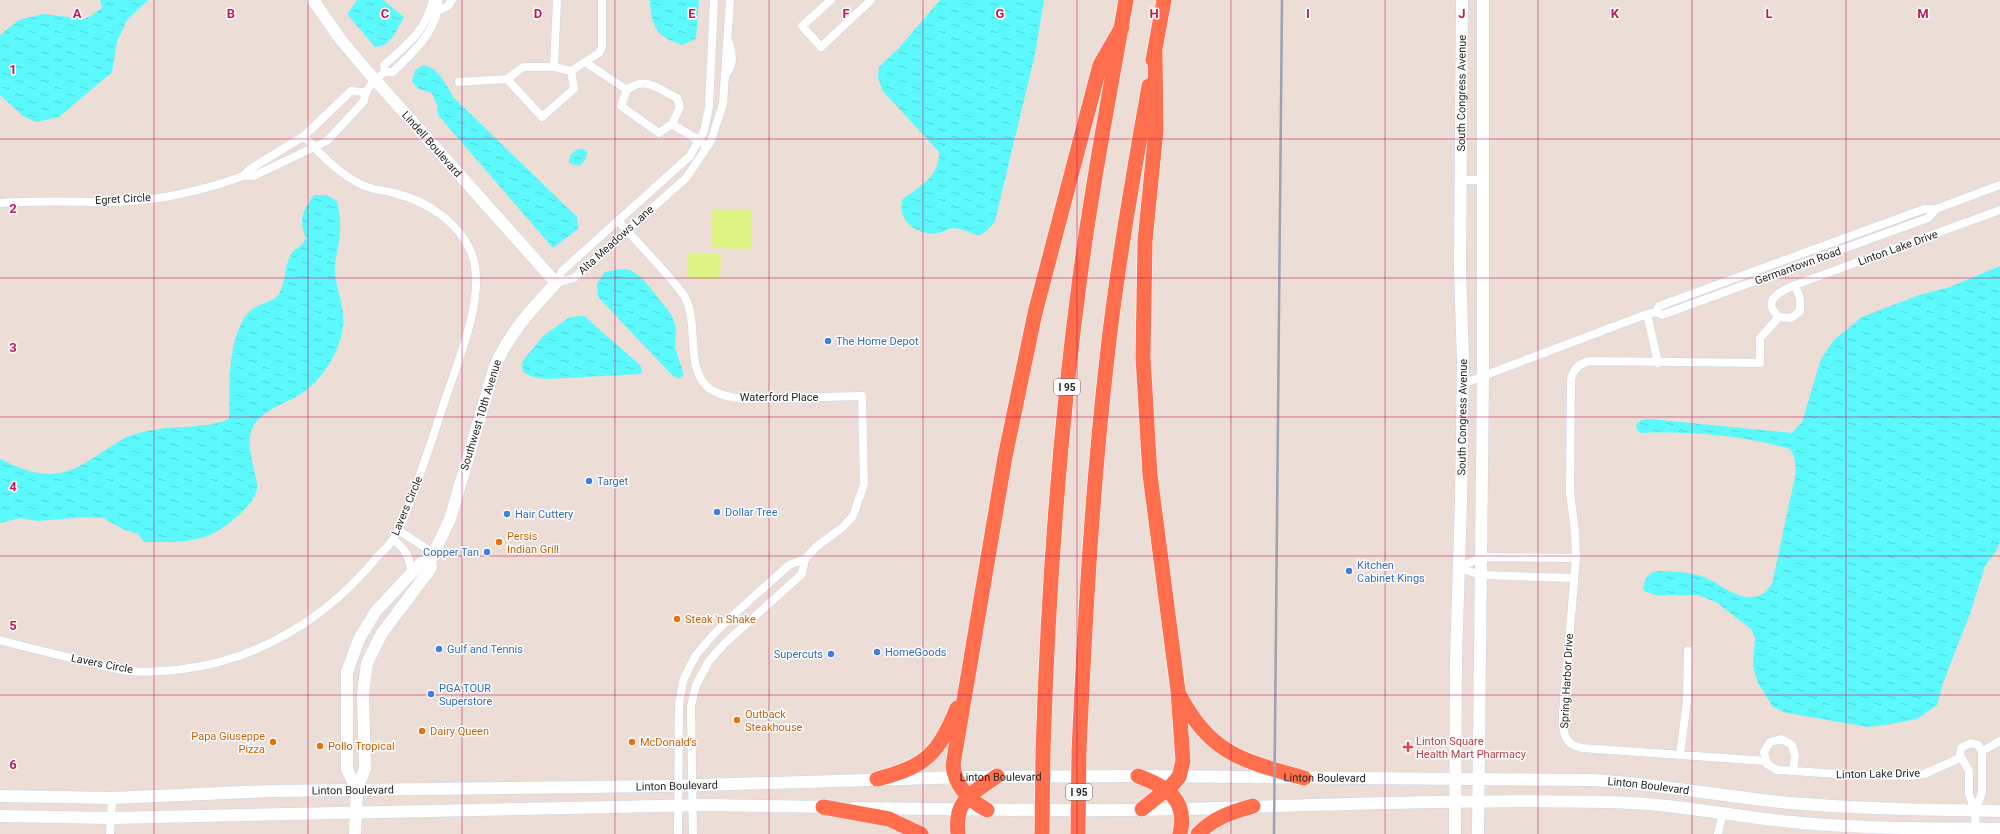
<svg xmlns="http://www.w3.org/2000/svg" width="2000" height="834" viewBox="0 0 2000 834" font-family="Roboto,sans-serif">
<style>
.pitch{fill:#dff285}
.water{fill:url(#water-ripples)}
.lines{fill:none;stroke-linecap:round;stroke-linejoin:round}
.street-casing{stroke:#cbd5e2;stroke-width:9}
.secondary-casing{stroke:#cbd5e2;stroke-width:13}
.highway-casing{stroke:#fff;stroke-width:16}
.street{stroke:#fff;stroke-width:8}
.secondary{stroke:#fff;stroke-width:12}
.highway{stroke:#ff6e4d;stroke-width:15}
.rail{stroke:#99a3b4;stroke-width:2.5}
.highway-bridge-casing{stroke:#fff;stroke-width:16;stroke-linecap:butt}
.highway-bridge{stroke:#ff6e4d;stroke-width:15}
.grid{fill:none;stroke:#c2185b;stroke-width:1;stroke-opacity:0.55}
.shop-dot{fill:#3f7fe0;stroke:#fff;stroke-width:1.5}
.food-dot{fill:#e8710a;stroke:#fff;stroke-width:1.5}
.health-dot{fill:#e0444e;stroke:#fff;stroke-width:1.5}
.labels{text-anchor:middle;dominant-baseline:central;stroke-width:3;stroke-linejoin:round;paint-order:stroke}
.shield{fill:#fff;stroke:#686868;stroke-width:1}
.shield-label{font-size:10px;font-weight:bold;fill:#272727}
.street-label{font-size:11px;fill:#272727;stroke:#fff}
.shop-label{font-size:11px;fill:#366cbe;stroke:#fff;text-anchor:start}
.food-label{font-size:11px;fill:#c56008;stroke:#fff;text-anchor:start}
.health-label{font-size:11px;fill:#be3a42;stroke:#fff;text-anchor:start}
.grid-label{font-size:13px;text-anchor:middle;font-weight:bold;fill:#c2185b;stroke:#fff;stroke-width:3;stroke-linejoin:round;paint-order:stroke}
</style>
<defs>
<pattern id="water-ripples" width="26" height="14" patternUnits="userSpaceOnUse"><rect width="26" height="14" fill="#5bf9fb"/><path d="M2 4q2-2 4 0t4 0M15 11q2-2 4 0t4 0" fill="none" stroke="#4fd5d7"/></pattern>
</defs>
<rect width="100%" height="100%" fill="#ecddd6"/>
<!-- pitch -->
<path class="pitch" d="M712 210H752L751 249 712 248Z
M688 253 721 254 720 280 688 278Z"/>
<!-- water -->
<path class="water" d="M100 0H148L127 20 117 42 112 72 59 117 36 122 23 116 0 95V35L19 20 43 14 84 19 91 16 102 8Z
M357 0H383L404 17C396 30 391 47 375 47L347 14Z
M650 0H699L696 39 682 45C656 36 651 27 650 0Z
M940 0H1044L1035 54 995 221C976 246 977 230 953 228 949 228 944 232 939 233 924 236 905 227 902 212 901 208 902 203 902 200 919 186 940 177 939 152L882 90 878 77 879 67 899 48Z
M424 65C441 70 445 84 454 98L577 217 578 229 553 248 438 115 437 105 432 93 418 89 412 81 415 70Z
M578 149H584L587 152 586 159 579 166 569 163 570 155Z
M314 195H327L337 201C339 211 341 220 340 231 340 244 334 259 335 273 336 287 342 300 343 314 346 342 326 376 304 392 287 404 266 407 254 425 243 443 256 468 257 487 258 504 219 533 205 537 185 543 165 542 144 542L138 534 125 530 103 518 86 517 37 521 20 518 0 523V459C15 466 30 473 46 474 77 476 99 451 125 438 133 434 145 431 154 430 179 425 205 429 229 419 231 385 226 352 243 320 253 301 270 306 279 294 286 283 284 264 292 253 297 246 300 250 306 238 298 219 303 211 314 195Z
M2000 266V540L1997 550 1985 566 1971 611 1943 683 1937 705 1917 719 1885 725 1868 727 1787 713 1773 707 1758 683 1753 667 1755 638 1751 629 1716 602 1698 595H1656L1644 591C1643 587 1644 581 1647 577 1651 571 1658 571 1664 571 1677 572 1691 572 1704 577 1719 583 1734 598 1752 597 1761 597 1767 591 1772 584L1796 472 1794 456 1790 449C1742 435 1690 431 1641 433L1637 430 1636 425 1641 420 1650 419 1792 433 1802 422 1821 359 1834 340 1862 317 1919 295 1950 287Z
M619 269 630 270 643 279 671 314 676 327 675 347 684 375 680 379 672 375 598 297 597 283 605 272Z
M584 316 640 365 642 371 640 374 547 379 533 377 523 372 522 362 543 336 570 317Z"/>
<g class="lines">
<defs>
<path id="street" d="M831 0 802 26 821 47 871 0
M439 10 448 6 452 0
M585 62 627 90C645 75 658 89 677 98L680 107 672 124 659 133 621 106 627 90
M554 67 557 0
M571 71 574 89 542 117 507 79 523 67H554L571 71 599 53 602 47V0
M385 72 384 65C408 43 424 34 433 0
M725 75C734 65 733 56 729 43
M459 82 507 79
M672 124 703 143
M243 176 250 169 304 136 351 91 365 92
M1462 180H1482
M0 203C38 200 75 202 112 202 156 201 202 191 243 176H254L327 141 364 101C365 88 375 80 385 72H393C412 53 440 29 438 0
M618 220C638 244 665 270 683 294 701 321 683 370 710 389 719 395 731 397 742 399L862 396 864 484 853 516 843 527 816 547 805 559 789 565 730 618 712 636 696 655 689 668 683 681 679 704 678 834
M556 283 574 278 686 178 711 141 723 104 730 0
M556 283 562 271 690 156 704 131 709 107 714 0
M1795 285 1800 299V311L1791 318 1779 317C1760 300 1781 291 1795 285L2000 210
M1656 312 1659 306 1924 209H1936L2000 185
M1647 314 1658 363
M1462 384 1647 314 1656 312 1662 315 1928 218 1936 209
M398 530 435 554
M393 539C405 549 410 556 411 572
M1459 568 1481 557 1576 558
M1459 568 1481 575 1574 578
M0 640C29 648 59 655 88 662 102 665 116 670 130 671 148 673 166 671 183 669 261 659 328 617 377 557 383 551 389 546 393 539 403 525 408 507 414 491 425 461 435 431 445 400 458 360 488 293 471 252 458 221 426 201 394 193 384 190 372 190 362 185 338 173 321 155 304 136
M1982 751 2000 741
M1680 755 1687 701 1688 651
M1766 761 1582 748C1562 745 1563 729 1563 713L1576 558 1575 532 1570 492 1571 380C1573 369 1579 363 1590 361L1760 363V338L1779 317
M1793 771 1795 756 1792 745 1781 739 1770 742 1764 752 1767 764 1777 770 1793 771 1853 775 1911 776 1924 774 1960 758
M1975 811 1982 793V751L1978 745 1971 743 1961 748 1960 755 1969 771V794L1975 811 1976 832
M110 834 112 798
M693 834 691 706 696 685 709 661 724 644 802 574 805 559
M1718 834 1723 813"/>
<g id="secondary">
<path id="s1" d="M313 0 341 40 368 72 556 283C531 310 510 332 495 366L450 519 430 561 431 568 382 633 367 663 363 694 365 768 357 790 355 834"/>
<path d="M357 790 347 769V672L359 639 376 611 422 562 430 561"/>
<path id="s2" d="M0 796 112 798 270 791 666 786 968 777 1138 776 1593 780C1660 784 1725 797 1791 803 1861 809 1930 810 2000 811"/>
<path d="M853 808C962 809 1072 812 1182 809 1324 805 1466 799 1609 802 1671 803 1731 816 1792 822 1861 829 1931 828 2000 829"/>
<path d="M0 816 111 818 705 805 832 807"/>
<path id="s3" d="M1455 834 1456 659 1461 501 1463 360 1460 270 1462 0"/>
<path d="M1478 834 1483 376V0"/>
</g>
<path id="highway" d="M1153 60 1164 0
M1180 696C1211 755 1244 761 1304 778
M1043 751C1048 592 1059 434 1080 277 1092 184 1110 92 1126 0
M1079 751C1085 620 1092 489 1107 358 1117 267 1133 177 1149 86
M1138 776C1167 787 1188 799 1180 834
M877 779C925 767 939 754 957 708
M823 807 889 819 921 834
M1142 809 1172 785 1179 777 1183 761 1178 691 1150 475 1143 357 1145 241 1156 130 1155 52
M987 810C969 800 955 786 953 765L1005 457 1035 313 1100 65 1122 27
M958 834C954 799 972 794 997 776
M1198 834C1213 818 1232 812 1253 806"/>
</defs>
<!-- street casing -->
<use href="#street" class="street-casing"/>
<!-- secondary casing -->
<use href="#secondary" class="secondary-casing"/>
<!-- highway casing -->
<use href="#highway" class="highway-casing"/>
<!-- street -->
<use href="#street" class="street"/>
<!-- secondary -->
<use href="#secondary" class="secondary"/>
<!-- highway -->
<use href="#highway" class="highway"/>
<!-- rail -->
<path class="rail" d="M1274 834 1282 0"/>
<defs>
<path id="highway-bridge" d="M1042 834 1043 751
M1078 834 1079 751"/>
</defs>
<!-- highway-bridge casing -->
<use href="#highway-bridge" class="highway-bridge-casing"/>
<!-- highway-bridge -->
<use href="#highway-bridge" class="highway-bridge"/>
</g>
<!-- grid -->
<path class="grid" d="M154 0V834M308 0V834M462 0V834M615 0V834M769 0V834M923 0V834M1077 0V834M1231 0V834M1385 0V834M1538 0V834M1692 0V834M1846 0V834M0 139H2000M0 278H2000M0 417H2000M0 556H2000M0 695H2000"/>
<!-- markers -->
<g class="shop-dot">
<circle cx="828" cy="341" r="4"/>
<circle cx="589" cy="481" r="4"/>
<circle cx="717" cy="512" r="4"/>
<circle cx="507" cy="514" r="4"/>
<circle cx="487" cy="552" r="4"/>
<circle cx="1349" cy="571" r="4"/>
<circle cx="439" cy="649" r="4"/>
<circle cx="877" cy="652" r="4"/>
<circle cx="831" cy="654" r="4"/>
<circle cx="431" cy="694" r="4"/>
</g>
<g class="food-dot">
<circle cx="499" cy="542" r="4"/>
<circle cx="677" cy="619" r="4"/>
<circle cx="737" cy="720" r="4"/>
<circle cx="422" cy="731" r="4"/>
<circle cx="273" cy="742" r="4"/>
<circle cx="632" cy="742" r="4"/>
<circle cx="320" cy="746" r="4"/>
</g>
<path class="health-dot" d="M1406 741h4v4h4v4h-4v4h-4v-4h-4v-4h4z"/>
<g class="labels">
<!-- shield labels -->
<g class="shield">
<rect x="1054" y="379" width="26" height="16" rx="3"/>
<rect x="1066" y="784" width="26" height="16" rx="3"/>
</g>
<g class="shield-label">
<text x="1067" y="387">I 95</text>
<text x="1079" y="792">I 95</text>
</g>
<!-- street labels -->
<g class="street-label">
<text stroke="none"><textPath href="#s3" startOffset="741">South Congress Avenue</textPath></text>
<text stroke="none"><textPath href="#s1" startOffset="187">Lindell Boulevard</textPath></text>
<text transform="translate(123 199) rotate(-3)">Egret Circle</text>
<text transform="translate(616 240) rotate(-42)">Alta Meadows Lane</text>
<text transform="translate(1898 248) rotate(-20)">Linton Lake Drive</text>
<text transform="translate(1798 266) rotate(-20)">Germantown Road</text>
<text x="779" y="397">Waterford Place</text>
<text transform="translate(481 415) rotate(-73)">Southwest 10th Avenue</text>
<text stroke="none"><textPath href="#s3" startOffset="417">South Congress Avenue</textPath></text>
<text transform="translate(407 506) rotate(-67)">Lavers Circle</text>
<text transform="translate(102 664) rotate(11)">Lavers Circle</text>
<text transform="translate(1567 681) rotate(-87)">Spring Harbor Drive</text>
<text transform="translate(1878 774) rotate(-1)">Linton Lake Drive</text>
<text stroke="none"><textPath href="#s2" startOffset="1001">Linton Boulevard</textPath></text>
<text stroke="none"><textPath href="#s2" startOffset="1325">Linton Boulevard</textPath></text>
<text stroke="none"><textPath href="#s2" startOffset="677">Linton Boulevard</textPath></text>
<text stroke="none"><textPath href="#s2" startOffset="1649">Linton Boulevard</textPath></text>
<text stroke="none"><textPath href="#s2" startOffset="353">Linton Boulevard</textPath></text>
</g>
<!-- shop labels -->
<g class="shop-label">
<text x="836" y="341">The Home Depot</text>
<text x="597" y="481">Target</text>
<text x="725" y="512">Dollar Tree</text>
<text x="515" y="514">Hair Cuttery</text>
<text x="479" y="552" text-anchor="end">Copper Tan</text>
<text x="1357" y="565">Kitchen<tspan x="1357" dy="13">Cabinet Kings</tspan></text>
<text x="447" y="649">Gulf and Tennis</text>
<text x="885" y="652">HomeGoods</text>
<text x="823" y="654" text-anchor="end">Supercuts</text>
<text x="439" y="688">PGA TOUR<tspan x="439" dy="13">Superstore</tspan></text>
</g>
<!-- food labels -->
<g class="food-label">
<text x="507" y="536">Persis<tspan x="507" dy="13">Indian Grill</tspan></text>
<text x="685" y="619">Steak 'n Shake</text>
<text x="745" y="714">Outback<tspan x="745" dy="13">Steakhouse</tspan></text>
<text x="430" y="731">Dairy Queen</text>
<text x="265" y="736" text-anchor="end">Papa Giuseppe<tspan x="265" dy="13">Pizza</tspan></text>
<text x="640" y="742">McDonald's</text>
<text x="328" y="746">Pollo Tropical</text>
</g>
<!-- health labels -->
<g class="health-label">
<text x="1416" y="741">Linton Square<tspan x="1416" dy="13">Health Mart Pharmacy</tspan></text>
</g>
</g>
<g class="grid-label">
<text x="77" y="18">A</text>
<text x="231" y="18">B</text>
<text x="385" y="18">C</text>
<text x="538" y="18">D</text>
<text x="692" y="18">E</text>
<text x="846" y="18">F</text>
<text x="1000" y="18">G</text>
<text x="1154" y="18">H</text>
<text x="1308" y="18">I</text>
<text x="1462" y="18">J</text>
<text x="1615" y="18">K</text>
<text x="1769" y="18">L</text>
<text x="1923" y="18">M</text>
<text x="13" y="74">1</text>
<text x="13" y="213">2</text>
<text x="13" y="352">3</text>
<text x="13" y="491">4</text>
<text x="13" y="630">5</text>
<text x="13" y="769">6</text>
</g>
</svg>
